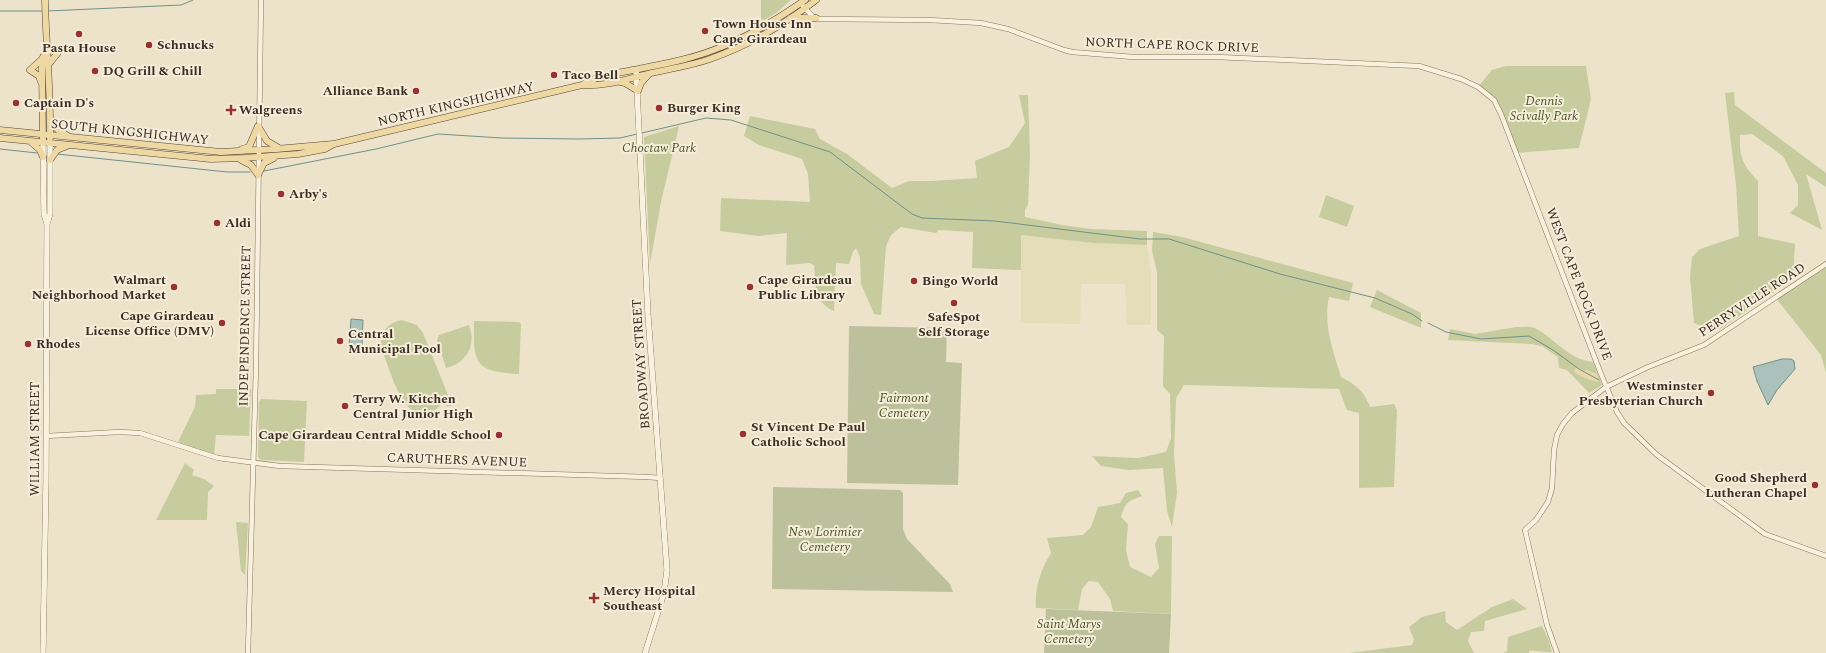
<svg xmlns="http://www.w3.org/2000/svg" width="1826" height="653" viewBox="0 0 1826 653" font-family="Spectral,serif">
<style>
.farmland{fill:#e3ddb8}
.green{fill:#c6cc9e}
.sand{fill:#e8d8a9}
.cemetery{fill:#bcc19c}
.water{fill:#aac2bb;stroke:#719189}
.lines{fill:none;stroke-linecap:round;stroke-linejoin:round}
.stream{stroke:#719189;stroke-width:1}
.tertiary-casing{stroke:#8a765f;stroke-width:5.5}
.secondary-casing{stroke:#6c5742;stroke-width:6}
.primary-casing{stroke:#584532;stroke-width:7}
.tertiary{stroke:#f8f1dd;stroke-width:4.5}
.secondary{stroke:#f8f1dd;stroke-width:5.5}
.primary{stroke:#eed8a4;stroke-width:6}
.poi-dot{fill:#973231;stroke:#f5edd9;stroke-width:1.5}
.labels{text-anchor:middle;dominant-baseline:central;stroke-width:4;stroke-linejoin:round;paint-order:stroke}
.poi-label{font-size:13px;font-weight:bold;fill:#3b2e22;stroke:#f5edd9;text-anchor:start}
.street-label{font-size:13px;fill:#3b2e22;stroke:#f5edd9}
.park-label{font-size:13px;font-style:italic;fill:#4a5629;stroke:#f5edd9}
</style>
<rect width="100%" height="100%" fill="#ede3ca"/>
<!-- farmland -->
<path class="farmland" d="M1021 235 1094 243 1147 245 1151 271V322L1149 325H1127L1125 284H1081L1080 324 1021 323Z"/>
<!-- green -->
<path class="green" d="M761 0H791L776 13 761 22Z
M1506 66H1586L1591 99 1579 148 1516 153 1494 100 1478 87 1492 70Z
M1734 92 1735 105 1826 173V187L1806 174 1822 230 1790 213 1798 205V185L1783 156 1752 134 1740 135C1739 158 1743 165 1758 181V236L1795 244 1793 279 1720 329 1706 328 1694 323 1690 277 1692 257 1700 249 1739 236 1736 185 1725 93Z
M1019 95H1028L1030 154 1028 205 1025 210V217L1062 225 1091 229 1147 231V245L1094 243 1021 235V270L972 268 973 232 939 230 936 233 901 227 891 235 886 246 881 315 874 314 861 284 860 257 856 248 853 252 849 264 836 263 834 311C813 302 816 284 814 265L809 263 786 265 787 233 758 236 720 231 721 198 810 202 808 174 802 159 759 145 744 136 750 116 815 129 820 139 847 154 892 188 909 181H931L977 178 975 161 1009 147 1025 123Z
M679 126 661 202 650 264 644 137Z
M1326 195 1354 206 1347 227 1319 217Z
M1153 232 1182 237 1353 283 1349 301 1329 297C1323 324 1333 351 1341 377 1356 385 1364 391 1370 407L1394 404 1397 410 1394 487 1359 488V413L1347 410 1339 389 1184 385 1176 398 1174 454 1177 493 1172 527 1167 511 1163 468 1129 470 1101 466 1092 456 1138 458 1166 452 1171 438 1170 394 1163 386 1164 336 1157 330V272L1152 251Z
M1826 264V373L1821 355 1775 297Z
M1377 290 1421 313V328L1370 307Z
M402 320 417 325 423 333 452 405 447 407 444 401C440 405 437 409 432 412 403 426 390 369 382 350 378 334 387 322 402 320Z
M474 321 519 322 521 324 519 374C474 372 473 363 474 321Z
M469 325C477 346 466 363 446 368L437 340 439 335Z
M1516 327C1522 327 1530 326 1535 328 1556 339 1567 359 1593 362L1602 385 1589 393 1567 370 1559 368 1558 357 1542 346 1531 344 1448 340 1450 329 1475 334Z
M216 389H251L249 436 216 435 214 455 178 442 195 407 196 395 216 394Z
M261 399 307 401 304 462 261 460 258 457 259 402Z
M185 463 194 470 192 475 204 479 214 486 208 492 207 520H156Z
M1138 490 1142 496C1128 501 1125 502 1121 517L1128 524 1126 550 1130 567 1151 577 1159 568 1155 544 1159 536H1172L1171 614 1113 611 1110 599 1098 582 1089 581 1082 589 1078 610 1036 608C1034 589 1041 569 1051 553L1047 538 1083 535 1091 527 1098 507 1120 503 1126 493Z
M236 522 248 523 245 575 241 571Z
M1513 599 1527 609 1485 621 1484 631 1471 632 1468 641 1474 653H1349L1412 645 1414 640 1409 627 1422 617 1445 611 1446 622 1457 630 1492 607Z
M1542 626 1549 641 1552 652C1544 653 1538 650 1529 651V653H1503L1507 651 1508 637Z"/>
<!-- sand -->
<path class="sand" d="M1577 367 1584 371 1586 370 1597 374 1599 382 1589 380 1575 373 1574 371Z"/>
<!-- cemetery -->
<path class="cemetery" d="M849 326 947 328 946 362 962 363 958 485 847 483Z
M773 487 900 490 903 493V529L907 539 950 584 953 592 772 589Z
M1046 609 1171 614 1169 653H1044Z"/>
<!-- water -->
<path class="water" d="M351 319 363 320 362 347 349 346Z
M1782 359H1791L1794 361 1795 369 1777 390 1768 405 1757 381 1753 367Z"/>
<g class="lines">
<!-- stream -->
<path class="stream" d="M0 11H42
M47 11 181 5 193 0
M642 133 706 118 731 120 830 152 912 214 922 218 995 221 1140 239H1169L1280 274 1375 298 1412 314 1422 321
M0 149 37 153
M57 154 227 172H250
M264 171 376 149 438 134 502 138 579 139 620 138 637 134
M1428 323 1446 332 1481 339 1529 336 1553 350 1579 369 1599 380"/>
<defs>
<path id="tertiary" d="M803 6 812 16 820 19 930 20 981 23 1008 29 1064 50 1072 52 1133 57H1217L1419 66 1461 79 1478 87 1494 100 1501 114 1601 374 1617 412 1624 423 1657 455 1765 534 1826 556
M46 436 119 432 140 433 218 458 280 466 647 477 660 478
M248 653 256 367 261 0
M1557 653 1547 625 1525 530 1536 520 1548 502 1552 488 1554 450 1557 435 1563 424 1572 413 1606 387 1648 367 1704 345 1826 264"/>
<path id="secondary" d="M636 70 648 315 667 570 664 593 645 653
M43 143 44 214 47 224 50 214V143
M43 653 46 480 47 224"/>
<path id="primary" d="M45 0C46 46 51 92 50 138
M790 18H816
M48 65 57 54
M41 82 39 76 30 70 42 59
M620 82 625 83 638 91 641 83 649 74
M582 85C596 76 612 74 628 71 647 67 666 64 685 59 729 48 768 26 805 0
M51 119 57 129 68 136
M258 126 267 141 279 148
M0 130 221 152 276 149 333 144
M0 138 211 159 244 158 298 154 325 149 334 144 582 85C604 87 626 79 648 74 668 69 690 66 710 59 747 46 785 24 816 0
M31 142 40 150 43 157
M43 143 42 70V59L46 51
M242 149 249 147 258 126
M50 160 57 150 67 146
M241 160 251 165 258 175 264 163 274 158"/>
</defs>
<!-- tertiary casing -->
<use href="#tertiary" class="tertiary-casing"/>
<!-- secondary casing -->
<use href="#secondary" class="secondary-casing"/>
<!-- primary casing -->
<use href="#primary" class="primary-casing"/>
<!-- tertiary -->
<use href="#tertiary" class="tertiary"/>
<!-- secondary -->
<use href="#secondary" class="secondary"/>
<!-- primary -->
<use href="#primary" class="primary"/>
</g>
<!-- markers -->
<g class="poi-dot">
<circle cx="705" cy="31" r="4"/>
<circle cx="79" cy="34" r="4"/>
<circle cx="149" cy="45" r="4"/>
<circle cx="95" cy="71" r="4"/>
<circle cx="554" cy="75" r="4"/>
<circle cx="416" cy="91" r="4"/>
<circle cx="16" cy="103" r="4"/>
<circle cx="659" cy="108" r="4"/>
<path d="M229 104h4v4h4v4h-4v4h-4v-4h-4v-4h4z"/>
<circle cx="281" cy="194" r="4"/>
<circle cx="217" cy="223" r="4"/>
<circle cx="914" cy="281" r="4"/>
<circle cx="174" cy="287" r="4"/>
<circle cx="750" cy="287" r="4"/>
<circle cx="954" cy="303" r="4"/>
<circle cx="222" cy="323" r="4"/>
<circle cx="340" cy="341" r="4"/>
<circle cx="28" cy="344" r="4"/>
<circle cx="1711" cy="393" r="4"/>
<circle cx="345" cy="406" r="4"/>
<circle cx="743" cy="434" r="4"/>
<circle cx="499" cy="435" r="4"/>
<circle cx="1815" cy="485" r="4"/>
<path d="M592 592h4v4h4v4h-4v4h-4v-4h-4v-4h4z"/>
</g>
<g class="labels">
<!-- poi labels -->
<g class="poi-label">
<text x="713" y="24">Town House Inn<tspan x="713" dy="15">Cape Girardeau</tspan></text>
<text x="157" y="45">Schnucks</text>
<text x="79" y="48" text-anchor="middle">Pasta House</text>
<text x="103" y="71">DQ Grill &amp; Chill</text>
<text x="562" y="75">Taco Bell</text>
<text x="408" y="91" text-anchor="end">Alliance Bank</text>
<text x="24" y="103">Captain D's</text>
<text x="667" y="108">Burger King</text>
<text x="239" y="110">Walgreens</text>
<text x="289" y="194">Arby's</text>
<text x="225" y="223">Aldi</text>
<text x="166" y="280" text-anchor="end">Walmart<tspan x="166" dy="15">Neighborhood Market</tspan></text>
<text x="758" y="280">Cape Girardeau<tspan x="758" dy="15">Public Library</tspan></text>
<text x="922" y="281">Bingo World</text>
<text x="214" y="316" text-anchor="end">Cape Girardeau<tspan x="214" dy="15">License Office (DMV)</tspan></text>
<text x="954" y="317" text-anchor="middle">SafeSpot<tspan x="954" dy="15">Self Storage</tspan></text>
<text x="348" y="334">Central<tspan x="348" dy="15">Municipal Pool</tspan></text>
<text x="36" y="344">Rhodes</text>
<text x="1703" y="386" text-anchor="end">Westminster<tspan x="1703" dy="15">Presbyterian Church</tspan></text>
<text x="353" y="399">Terry W. Kitchen<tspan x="353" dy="15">Central Junior High</tspan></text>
<text x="751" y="427">St Vincent De Paul<tspan x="751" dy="15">Catholic School</tspan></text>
<text x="491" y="435" text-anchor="end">Cape Girardeau Central Middle School</text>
<text x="1807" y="478" text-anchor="end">Good Shepherd<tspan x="1807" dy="15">Lutheran Chapel</tspan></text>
<text x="603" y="591">Mercy Hospital<tspan x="603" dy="15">Southeast</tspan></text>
</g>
<!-- street labels -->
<g class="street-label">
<text transform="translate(1172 45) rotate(2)">NORTH CAPE ROCK DRIVE</text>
<text transform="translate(456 104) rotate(-13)">NORTH KINGSHIGHWAY</text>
<text transform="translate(130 132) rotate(6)">SOUTH KINGSHIGHWAY</text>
<text transform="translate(1579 284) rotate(69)">WEST CAPE ROCK DRIVE</text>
<text transform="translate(1752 300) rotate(-33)">PERRYVILLE ROAD</text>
<text transform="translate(245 326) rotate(-89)">INDEPENDENCE STREET</text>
<text transform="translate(641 364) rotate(-94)">BROADWAY STREET</text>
<text transform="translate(35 439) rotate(-90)">WILLIAM STREET</text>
<text transform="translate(457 460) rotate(2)">CARUTHERS AVENUE</text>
</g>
<!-- park labels -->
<g class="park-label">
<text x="1544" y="101">Dennis<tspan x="1544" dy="15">Scivally Park</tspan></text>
<text x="659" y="148">Choctaw Park</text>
<text x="904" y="398">Fairmont<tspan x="904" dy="15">Cemetery</tspan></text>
<text x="825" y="532">New Lorimier<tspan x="825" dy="15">Cemetery</tspan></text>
<text x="1069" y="624">Saint Marys<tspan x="1069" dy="15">Cemetery</tspan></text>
</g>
</g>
</svg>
